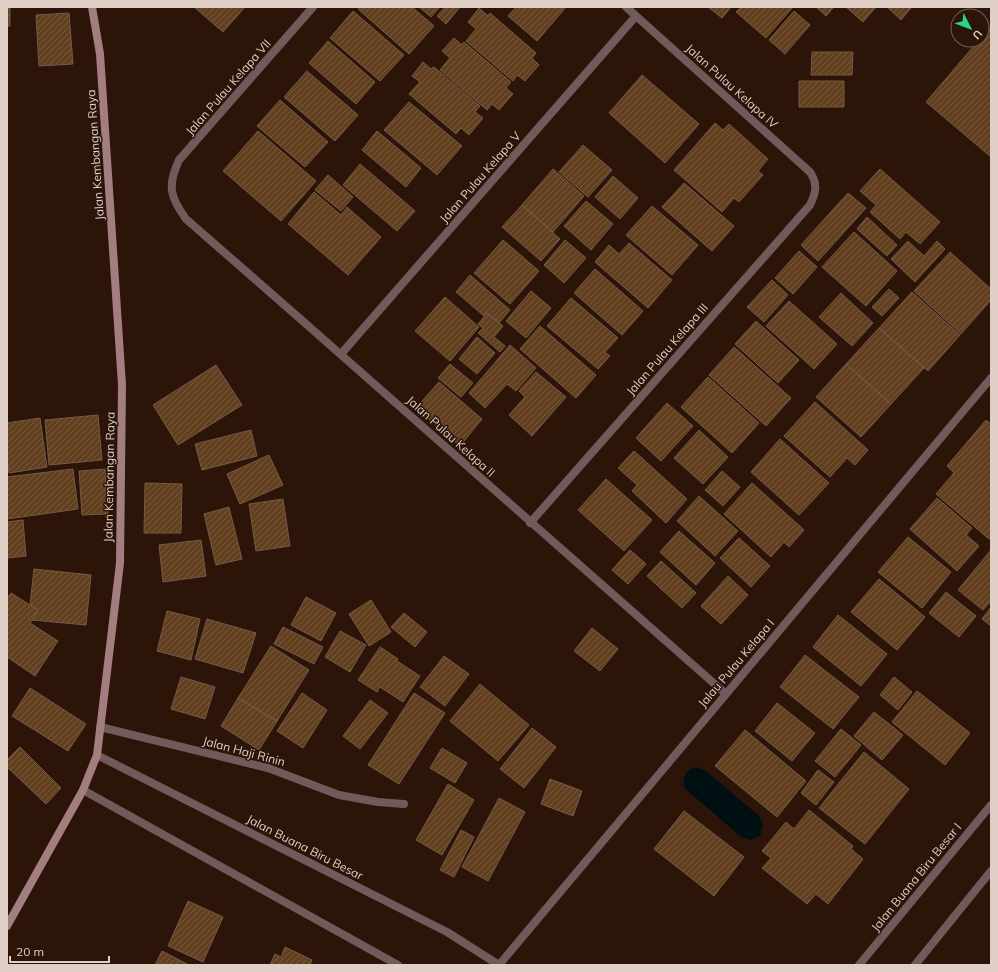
<svg xmlns="http://www.w3.org/2000/svg" width="998" height="972" viewBox="0 0 998 972" font-family="Mulish,sans-serif">
<style>
.water{fill:#000f12}
.building{fill:url(#building-hatch);stroke:#735b47}
.lines{fill:none;stroke-linecap:round;stroke-linejoin:round}
.street{stroke:#715a5b;stroke-width:8}
.secondary{stroke:#a27e7f;stroke-width:8}
.labels{text-anchor:middle;dominant-baseline:central;stroke-width:3;stroke-linejoin:round;paint-order:stroke}
.street-label{font-size:12px;fill:#dfcfc7;stroke:#2c1409}
</style>
<defs>
<pattern id="building-hatch" width="6" height="6" patternUnits="userSpaceOnUse"><rect width="6" height="6" fill="#613f1f"/><path d="M-1 1l2-2M0 6l6-6M5 7l2-2" fill="none" stroke="#775a3e"/></pattern>
</defs>
<rect width="100%" height="100%" fill="#2c1409"/>
<!-- water -->
<path class="water" d="M696 767 706 771 759 816 763 825 760 836 751 840 741 837 688 791 684 787C682 777 686 770 696 767Z"/>
<!-- building -->
<path class="building" d="M7 7H10V26H7Z
M194 7H245L223 32Z
M360 7H412L434 26 409 54 358 9Z
M419 7H440L431 17Z
M445 7H460L446 24 437 16Z
M516 7H566L537 41 508 16Z
M708 7H731L722 18Z
M741 7H793L766 38 736 12Z
M816 7H834L826 16Z
M846 7H876L863 22Z
M887 7H912L901 20Z
M479 8 488 16 490 13 536 53 532 58 539 65 525 81 517 75 513 81 466 41 476 29 468 22Z
M353 11 404 55 380 81 330 38Z
M794 11 810 25 785 54 769 40Z
M69 13 73 64 39 66 36 15Z
M991 26V157L926 102 979 40H982V37Z
M454 38 462 45 464 42 511 82 506 88 513 94 499 110 492 104 487 110 440 70 450 58 442 51Z
M328 41 375 82 356 104 309 63Z
M812 52H853L852 75H811Z
M423 62 431 69 434 67 480 106 475 112 483 118 469 135 461 128 456 134 409 94 420 82 412 76Z
M307 71 358 115 335 141 284 97Z
M642 75 699 124 665 163 609 113Z
M799 81H844V107H799Z
M280 100 328 142 305 167 257 126Z
M409 102 462 146 437 175 384 130Z
M715 123 723 130 729 124 768 159 758 171 763 175 739 202 734 198 722 212 674 170Z
M258 131 316 181 281 221 223 171Z
M377 131 421 168 406 187 362 150Z
M583 145 612 170 588 197 559 172Z
M360 164 415 211 397 231 343 185Z
M553 169 584 196 553 232 522 205Z
M880 169 940 222 920 244 906 232 900 239 870 212 876 205 860 191Z
M328 175 353 197 341 211 315 190Z
M613 176 638 198 620 219 595 197Z
M684 183 734 226 712 251 662 207Z
M314 192 341 215 347 207 381 237 348 275 288 224Z
M848 193 866 208 818 261 801 245Z
M586 201 613 224 591 250 564 226Z
M522 205 560 239 541 261 502 227Z
M652 206 698 245 672 275 626 235Z
M867 217 897 245 887 256 857 229Z
M854 232 897 271 866 306 822 267Z
M503 240 539 271 510 304 474 273Z
M565 240 586 258 564 283 544 265Z
M908 241 924 256 937 241 945 249 915 282 891 259Z
M629 243 672 280 648 308 595 262 609 245 619 254Z
M799 251 817 267 793 294 775 278Z
M950 252 991 289V300L961 334 914 291Z
M595 269 643 311 622 335 574 293Z
M470 275 510 310 499 323 487 313 484 316 456 292Z
M772 280 788 295 764 322 747 307Z
M889 289 899 298 882 316 872 307Z
M531 291 551 308 526 338 506 321Z
M912 292 960 335 928 371 879 328Z
M841 293 873 323 852 346 819 317Z
M445 297 479 327 450 361 415 331Z
M571 298 618 338 605 352 610 356 598 369 547 326Z
M789 301 837 344 814 369 766 326Z
M487 313 503 326 494 337 505 346 500 352 478 333 483 328 478 324Z
M756 321 799 360 778 383 735 344Z
M540 326 596 375 576 398 520 349Z
M879 328 924 368 891 404 846 364Z
M477 337 495 353 477 374 459 359Z
M510 345 536 368 516 391 507 384 485 408 469 393Z
M734 347 791 398 766 426 709 375Z
M450 364 473 383 461 397 438 378Z
M846 364 891 404 861 437 816 397Z
M216 365 242 405 178 445 153 405Z
M536 372 566 397 532 436 509 415 525 397 519 391Z
M708 377 759 423 732 453 681 407Z
M439 382 482 419 460 446 416 408Z
M815 402 868 450 855 465 847 458 830 477 784 436Z
M667 403 693 426 661 461 636 438Z
M98 415 102 460 49 465 45 420Z
M40 418 47 467 9 473 7 459V423Z
M986 420 991 424V536L989 539 936 494 954 473 947 466Z
M251 430 257 456 202 470 195 444Z
M699 430 728 457 703 484 674 458Z
M780 439 829 483 799 515 751 472Z
M634 451 687 499 666 523 632 491 637 485 618 468Z
M269 455 283 485 240 504 227 474Z
M73 469 78 509 7 519V477Z
M105 469 108 514 82 515 79 471Z
M722 471 740 487 723 506 705 490Z
M606 479 652 520 624 551 578 510Z
M145 483 182 484 181 533H144Z
M752 483 804 530 789 547 784 542 771 557 724 514Z
M699 496 738 531 715 556 677 521Z
M937 498 972 528 966 535 979 546 957 571 910 529Z
M283 499 290 546 256 551 249 504Z
M229 507 242 559 216 565 204 514Z
M23 520 26 556 7 558V522Z
M679 531 715 563 696 585 660 552Z
M908 537 951 572 922 608 878 572Z
M739 538 770 566 751 587 720 558Z
M201 540 206 576 163 582 159 545Z
M630 550 646 564 628 584 612 570Z
M991 550V601L983 610 958 590Z
M661 561 696 593 682 608 647 576Z
M34 569 91 575 86 625 32 620 38 610 30 605Z
M728 576 748 595 721 624 701 606Z
M879 579 925 617 897 650 851 612Z
M946 592 976 616 959 637 929 613Z
M11 593 38 610 30 623 58 641 35 676 7 657V599Z
M306 597 336 613 321 641 291 625Z
M371 600 391 632 369 646 349 614Z
M991 607V626L982 619Z
M167 611 200 619 191 660 157 651Z
M404 613 427 632 415 647 391 627Z
M838 615 887 654 861 686 813 647Z
M207 619 256 633 243 673 195 659Z
M283 627 323 647 314 664 274 644Z
M592 628 618 649 600 671 574 651Z
M340 631 366 645 350 672 325 657Z
M271 646 309 670 277 721 238 698Z
M380 647 398 659 397 661 420 676 403 702 380 687 377 692 358 680Z
M805 655 859 697 833 729 780 687Z
M444 656 469 674 445 706 420 687Z
M181 677 215 687 205 719 171 709Z
M894 677 912 692 898 710 880 695Z
M480 684 529 725 498 761 450 721Z
M30 688 86 724 68 751 12 716Z
M917 691 970 733 945 765 892 722Z
M302 693 327 710 303 748 277 731Z
M414 693 445 713 399 784 368 765Z
M238 698 277 721 259 750 221 726Z
M370 700 388 713 360 749 343 736Z
M777 703 815 733 792 761 755 731Z
M874 712 903 735 882 760 854 736Z
M532 728 556 747 524 788 500 769Z
M841 729 861 745 835 777 815 761Z
M745 730 806 781 777 817 715 766Z
M20 747 61 788 46 804 7 767V760Z
M442 748 467 763 455 783 430 768Z
M864 752 909 789 865 844 819 808Z
M818 770 834 782 816 805 801 793Z
M550 779 582 791 573 816 541 804Z
M448 784 474 800 442 855 416 840Z
M499 798 525 812 488 881 462 867Z
M809 810 853 846 851 849 863 859 828 904 816 894 807 904 762 868 771 858 762 851 786 822 794 829Z
M684 811 744 857 714 896 654 849Z
M461 830 474 837 454 877 440 870Z
M188 901 223 917 203 962 168 946Z
M285 947 312 960 310 965H270L275 954 281 957Z
M162 951 189 965H155Z"/>
<g class="lines">
<!-- street -->
<path class="street" d="M313 7 179 160C167 186 170 197 186 219 367 376 545 536 726 694
M341 354 636 16
M530 523 810 205C816 193 818 184 810 172L626 7
M100 727 268 768 339 795 378 802 404 804
M97 755 447 932 499 965 991 378
M83 790 398 965
M859 965 991 805
M915 965 991 871"/>
<!-- secondary -->
<path class="secondary" d="M7 926 83 790 97 755 120 563 122 385 100 54 92 7"/>
</g>
<g class="labels">
<!-- street labels -->
<g class="street-label">
<text transform="translate(732 86) rotate(42)">Jalan Pulau Kelapa IV</text>
<text transform="translate(228 87) rotate(-49)">Jalan Pulau Kelapa VII</text>
<text transform="translate(95 155) rotate(-94)">Jalan Kembangan Raya</text>
<text transform="translate(480 177) rotate(-49)">Jalan Pulau Kelapa V</text>
<text transform="translate(667 349) rotate(-49)">Jalan Pulau Kelapa III</text>
<text transform="translate(451 436) rotate(42)">Jalan Pulau Kelapa II</text>
<text transform="translate(109 477) rotate(-89)">Jalan Kembangan Raya</text>
<text transform="translate(736 663) rotate(-50)">Jalau Pulau Kelapa I</text>
<text transform="translate(244 751) rotate(15)">Jalan Haji Rinin</text>
<text transform="translate(305 847) rotate(27)">Jalan Buana Biru Besar</text>
<text transform="translate(916 877) rotate(-51)">Jalan Buana Biru Besar I</text>
</g>
</g>
<!-- border -->
<rect width="998" height="972" fill="none" stroke="#dfcfc7" stroke-width="16"/>
<!-- north arrow -->
<g transform="translate(970 28) rotate(132)"><circle r="19" fill="#2c1409" stroke="#745f55"/>
<path d="M0-3L7 15L0 10L-7 15Z" fill="#26d886"/>
<text y="-6" font-size="11" font-weight="bold" text-anchor="middle" fill="#dfcfc7">U</text>
</g>
<!-- scale -->
<path d="M10 956v6h99v-6" fill="none" stroke="#dfcfc7" stroke-width="2"/>
<text x="16" y="956" font-size="12" fill="#dfcfc7" stroke="#2c1409" stroke-width="3" paint-order="stroke">20 m</text>
</svg>
